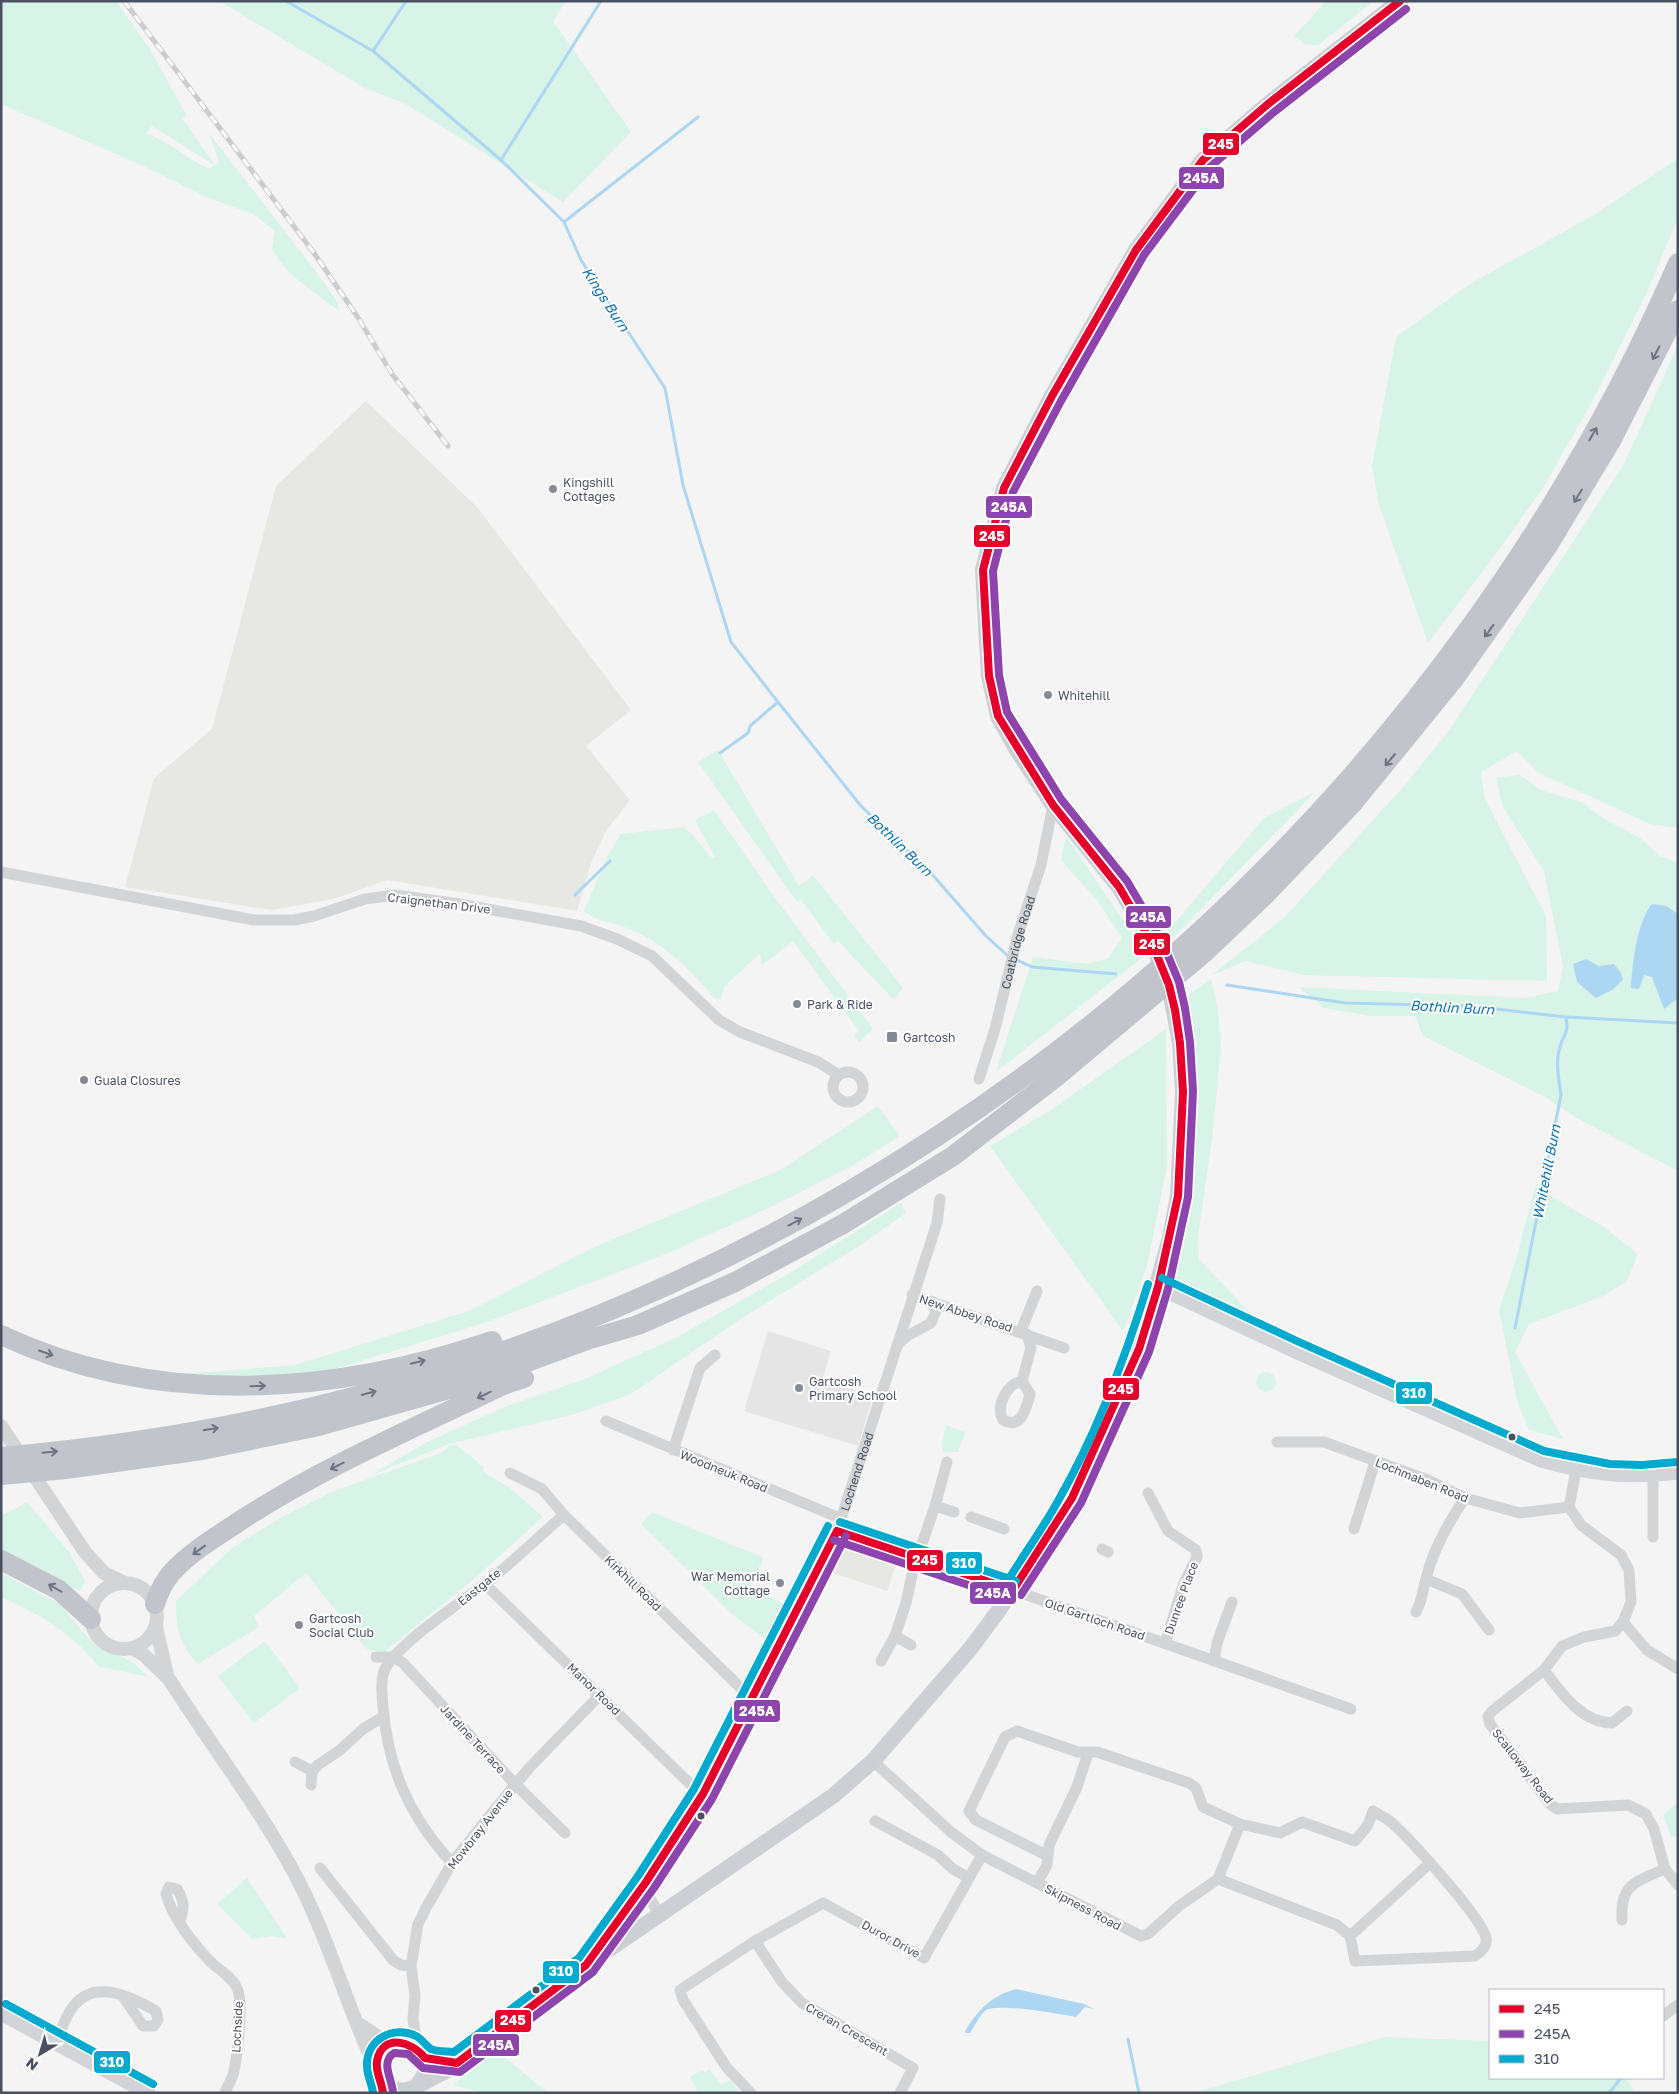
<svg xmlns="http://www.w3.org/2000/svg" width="1679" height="2094" viewBox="0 0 1679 2094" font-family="'Golos Text',sans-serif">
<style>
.commercial{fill:#e7e7e3}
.education{fill:#e5e5e6}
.green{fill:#d8f3e7;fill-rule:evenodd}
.water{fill:#acd6f1}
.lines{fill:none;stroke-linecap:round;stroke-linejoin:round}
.stream{stroke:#acd6f1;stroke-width:3}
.minor{stroke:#d2d4d6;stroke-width:11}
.tertiary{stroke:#d2d4d6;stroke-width:14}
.secondary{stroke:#d2d4d8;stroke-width:15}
.primary{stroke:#cccfd4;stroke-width:16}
.motorway{stroke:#c2c4cb;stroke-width:20}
.rail-casing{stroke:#cbcccf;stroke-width:5}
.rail{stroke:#fff;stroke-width:3;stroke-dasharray:9;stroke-linecap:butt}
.bus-1-casing{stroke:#fff;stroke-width:11}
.bus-2-casing{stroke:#fff;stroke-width:11}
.bus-3-casing{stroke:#fff;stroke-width:11}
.bus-1{stroke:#e4002b;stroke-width:8}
.bus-2{stroke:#8e44ad;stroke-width:8}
.bus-3{stroke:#00a9ce;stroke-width:8}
.oneway{stroke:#6d7481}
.poi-dot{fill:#858a94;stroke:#fff;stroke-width:2}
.bus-dot{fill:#495161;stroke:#fff;stroke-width:2}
.labels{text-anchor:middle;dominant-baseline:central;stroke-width:4;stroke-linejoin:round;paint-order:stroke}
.poi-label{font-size:12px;fill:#495161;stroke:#fff;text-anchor:start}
.street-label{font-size:12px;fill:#495161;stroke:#fff}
.water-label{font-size:14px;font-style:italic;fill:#0871b6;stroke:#fff}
.line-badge{stroke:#fff;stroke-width:2}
.badge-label{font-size:14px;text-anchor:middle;font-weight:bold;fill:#fff}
</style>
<rect width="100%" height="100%" fill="#f4f4f4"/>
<!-- commercial -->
<path class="commercial" d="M366 401 477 507 631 710 586 746 630 800 606 831 591 863 577 911 387 880 333 899 272 910 125 887 154 778 212 729 276 486Z
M841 1542 897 1562 887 1591 827 1571Z"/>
<!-- education -->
<path class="education" d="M768 1331 831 1351 822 1380 873 1396 858 1446 744 1411Z"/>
<!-- green -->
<path class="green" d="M1 1H116L149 48 187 116 182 118 215 165 219 162 209 133 317 273 338 303 339 311 289 273 272 250 275 231 253 214 211 199 139 164 1 104ZM152 126 214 165 209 169C187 158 169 142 146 133Z
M219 1H566L553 21 631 132 563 202 404 103 365 88Z
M1326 1H1374L1318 45C1308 47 1302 42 1294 36Z
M1678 158V218L1644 299 1593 400 1543 488 1498 551 1428 643 1379 505 1372 466 1396 337 1470 284 1596 214Z
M1678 345V828L1650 824 1539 773 1517 751 1481 772 1485 799 1546 916 1547 981 1304 975 1246 961 1212 975 1284 918 1405 785 1447 733 1623 466Z
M718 750 799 886 813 875 903 988 894 1000 838 941 834 944 801 900 797 902 698 762Z
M1520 775 1541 790 1581 802 1606 820 1640 838 1660 856 1678 863V1171L1575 1117 1545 1097 1423 1036 1415 1016H1371L1324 1008 1299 987 1525 998 1558 991 1563 966 1544 871 1503 807 1496 778Z
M1316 791 1172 939 1167 932 1264 818Z
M714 810 770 891 873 1029 859 1042 854 1036 859 1031 793 941 762 965 760 953 724 987 721 1000 715 999C691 971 665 943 630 929 611 921 602 924 584 911L608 855 621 834 683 827 691 833 712 858 715 857 695 820Z
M1066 836 1131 932 1143 957 996 1072 1033 957 1087 964 1108 958 1122 938 1097 900 1061 860Z
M1211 979 1218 1009 1221 1046 1213 1131 1198 1237 1199 1259 1252 1315C1229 1306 1184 1293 1171 1273L1191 1184 1187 996Z
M1166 1029 1167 1166 1147 1266 1123 1331 990 1146 1051 1110Z
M878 1106 900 1136 850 1167 773 1206 666 1254 487 1322 338 1368 230 1384 183 1374 295 1365 469 1311 599 1245 780 1170Z
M1535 1187 1604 1227 1638 1254 1627 1281 1603 1296 1529 1324 1515 1352 1563 1439 1529 1430 1518 1404 1499 1309 1516 1260Z
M901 1203 906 1213 859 1246 742 1318 631 1394 575 1414 449 1444 371 1475 427 1442 507 1406 585 1379 677 1337 790 1273Z
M1256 1382a10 10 0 1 1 20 0a10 10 0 1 1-20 0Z
M946 1425 965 1432 958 1452H943L942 1444Z
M455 1444 484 1467 483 1471 511 1489 543 1517 475 1578 384 1652 366 1649 306 1573 254 1616 259 1627 198 1664C179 1644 176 1627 176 1601L233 1547 282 1517 334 1491 441 1453 449 1446Z
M27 1502 69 1552 85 1581 80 1591 1 1554V1516Z
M652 1512 764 1558 748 1588 789 1606 771 1643 733 1615 641 1524Z
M1 1573 60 1604 87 1637 135 1664 148 1677 98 1666C73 1633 38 1614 1 1597Z
M265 1641 300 1688 254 1723 218 1676Z
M1678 1802V1836L1671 1837 1663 1815Z
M247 1878 287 1938 272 1936 253 1939 217 1904Z
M1385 2037 1490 2041V2078H1626L1635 2093H1193Z
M494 2053 507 2059 548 2093H483L453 2085Z
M709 2069 721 2085 730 2080 740 2093H698L690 2076 703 2070 705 2073Z"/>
<!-- water -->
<path class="water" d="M1652 904 1666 906 1678 914V998L1664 1009 1652 977 1644 975 1639 989 1631 988C1632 965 1637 922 1652 904Z
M1586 959 1599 966 1614 964 1621 973 1623 980 1612 990 1596 998 1577 982 1573 964Z
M1016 1989 1084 2004 1094 2009 1085 2007 1076 2017C1059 2014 1000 2003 986 2010 980 2014 975 2026 970 2033H966L965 2031C979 2009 991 1996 1016 1989Z"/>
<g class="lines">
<!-- stream -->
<path class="stream" d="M286 1 373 51 501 160 564 222 581 260 665 388 683 485 731 642 778 702
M373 51 406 1
M501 160 601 1
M564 222 698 117
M720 753 748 733 750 726 778 702 861 806 931 873 986 936 1008 956 1032 967 1116 974
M575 895 610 861
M1227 985 1345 1003 1470 1006 1566 1017 1678 1023
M1515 1328 1561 1095C1559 1080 1555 1061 1560 1047 1564 1031 1569 1036 1566 1017
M1128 2039 1139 2093
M1609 2093 1621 2078"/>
<!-- minor -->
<g class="minor">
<path d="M1 872 254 920H294L314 916 365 899 395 895 454 903 581 926 617 939 652 956 719 1020 740 1032 818 1062 839 1075"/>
<circle cx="848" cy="1087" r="15"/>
<path id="s1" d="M979 1079 995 1029 1017 938 1041 865 1053 805"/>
<path d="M912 1295 1064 1348"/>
<path d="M1021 1331 1037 1291"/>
<path d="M897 1345 907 1336 931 1323 936 1311 932 1302"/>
<path d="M1022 1381C1008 1383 995 1405 1003 1420 1022 1430 1026 1408 1030 1394L1022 1381 1031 1348 1027 1334"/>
<path d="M606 1421 842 1519"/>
<path d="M1277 1442H1324L1428 1480 1465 1498 1520 1513 1569 1507"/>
<path d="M673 1450 700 1368 715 1355"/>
<path d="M1576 1470 1569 1507 1581 1525 1621 1555 1629 1570 1631 1602 1623 1622 1615 1631 1584 1637 1562 1646 1544 1670 1491 1712 1488 1717 1490 1724 1550 1804 1557 1809 1628 1805 1646 1814 1654 1829 1665 1869 1678 1885"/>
<path d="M510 1473 542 1489 564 1515 752 1699"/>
<path d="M1653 1475V1537"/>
<path d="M1148 1493 1168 1531 1196 1550 1197 1557 1184 1583 1165 1643"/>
<path d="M935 1506 954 1512"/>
<path d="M971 1517 1004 1529"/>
<path d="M1354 1529 1375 1462"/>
<path d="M837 1531 1013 1590 1351 1709"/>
<path d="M1102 1549 1108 1552"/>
<path d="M1426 1579 1462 1594 1489 1630"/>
<path d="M485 1584 690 1784 703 1794"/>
<path d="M1416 1612C1423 1599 1422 1592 1426 1579 1433 1549 1448 1523 1465 1498"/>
<path d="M1623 1622 1647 1650 1678 1669"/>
<path d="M911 1645 895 1636 906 1603 913 1570 935 1506 947 1462"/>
<path d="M376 1657H394L403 1663 515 1784 565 1833"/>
<path d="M881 1661 895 1636"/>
<path d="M1214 1661 1217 1643 1232 1602"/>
<path d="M1544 1670C1561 1692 1580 1722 1612 1723L1627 1711"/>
<path d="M873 1761 951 1832 982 1855 1141 1936 1148 1934 1179 1906 1218 1879 1240 1824 1203 1807 1196 1788 1189 1783 1097 1752H1078L1017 1731 1005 1737 969 1811 976 1820 1048 1856"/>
<path d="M295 1762 312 1771"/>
<path d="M311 1785 312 1771 318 1765 340 1750 363 1729 384 1716"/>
<path d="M875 1821 938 1855 953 1869 969 1878"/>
<path d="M452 1863C410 1817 388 1769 383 1707 382 1695 380 1680 385 1669 398 1643 462 1602 486 1583 513 1562 538 1537 564 1515"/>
<path d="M320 1868 393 1960 401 1965 411 1966"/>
<path d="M1218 1879 1337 1925 1350 1936 1355 1961 1475 1956C1481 1952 1488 1946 1486 1938 1482 1918 1411 1840 1392 1823 1387 1818 1379 1815 1373 1811L1368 1825 1355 1841 1302 1822 1280 1833 1240 1824"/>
<path d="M646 1882V1891L659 1914"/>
<path d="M1037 1883 1047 1865 1049 1845 1077 1787 1088 1753"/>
<path d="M1622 1920C1620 1884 1635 1882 1665 1869"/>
<path d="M180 1921C184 1908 185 1901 177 1889L169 1887 166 1894C172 1916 191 1941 207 1958 215 1968 232 1976 237 1988 244 2001 237 2060 233 2075 231 2081 227 2087 225 2093"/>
<path d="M1350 1936 1430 1863"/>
<path d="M755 1941 782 1982 802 2003 913 2068 900 2093"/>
<path id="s2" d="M590 1959 673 1843 703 1794 837 1531 937 1223 940 1199"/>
<path d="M1663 2016 1678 2005"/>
<path d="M56 2043C61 2033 64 2020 70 2011 91 1977 128 1995 156 2011L158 2020 154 2026H143L122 1995"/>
<path d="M417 2046 413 2019 415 1995 411 1966 418 1924 426 1908 452 1863 487 1819 529 1768 600 1695"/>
<path d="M751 2093 727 2068 683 2000 680 1990 755 1941 823 1903 924 1958 982 1855"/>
</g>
<!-- tertiary -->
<path class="tertiary" d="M1 1426 85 1552 104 1573 125 1583
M91 1616a33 33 0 1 1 66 0a33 33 0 1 1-66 0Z
M156 1627 167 1675
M132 1648 144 1655 169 1679C212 1747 263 1812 300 1884 331 1945 348 2010 377 2071
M356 2022 389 2044"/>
<!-- secondary -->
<path class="secondary" d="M1158 1287 1295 1351 1541 1460C1590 1474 1627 1478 1678 1472
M1 2013 148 2093"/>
<!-- primary -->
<path class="primary" d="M380 2079 394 2089 402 2091 411 2089 446 2071 490 2040 586 1965 833 1796 873 1761 970 1649 997 1613 1072 1498 1139 1349 1170 1238 1178 1196 1183 1092 1180 1043 1169 985 1152 943 1119 887 1053 805 1017 750 998 716 989 676 983 570 1004 488 1052 396 1136 250 1203 160 1268 104 1400 1
M383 2088C356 2014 455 2042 418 2084"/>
<!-- motorway -->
<path class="motorway" d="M1 1335C156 1408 334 1395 492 1341
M1 1457C160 1443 317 1413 469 1363 1003 1187 1453 780 1678 263
M1 1475 66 1469 202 1450 319 1426 467 1384 587 1340 638 1325 735 1282 843 1224 953 1156 1056 1077 1205 952 1263 897 1353 803 1454 679 1547 547 1612 439 1678 310
M1 1560 59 1590 91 1619
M155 1604C159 1591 164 1581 173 1571 192 1551 217 1536 240 1521 322 1467 415 1428 503 1385L524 1378"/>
<defs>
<path id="rail" d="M124 1 314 253 357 316 392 374 448 446"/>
</defs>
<!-- rail casing -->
<use href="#rail" class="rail-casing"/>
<!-- rail -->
<use href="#rail" class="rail"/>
<defs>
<path id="bus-1" d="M837 1531 1013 1590
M1013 1590 1072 1498 1139 1349 1158 1287 1178 1196 1183 1092 1180 1043 1175 1010 1169 985 1152 943 1119 887 1053 805 998 716 989 676 983 570 1004 488 1052 396 1136 250 1203 160 1268 104 1400 1
M383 2093C382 2082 375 2072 377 2061 382 2033 412 2041 425 2058L457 2063 586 1965 646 1882 703 1794 837 1531"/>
<path id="bus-2" d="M834 1540 1010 1599
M1021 1595 1081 1503 1149 1352 1168 1289 1188 1197 1193 1091 1190 1042 1185 1008 1179 982 1161 939 1127 881 1061 799 1007 712 999 675 993 571 1013 492 1061 401 1144 255 1210 167 1274 112 1406 9
M393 2092C392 2079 380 2062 394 2053L408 2054 423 2068 460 2072 593 1972 654 1888 712 1799 846 1536"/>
<path id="bus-3" d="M1162 1278 1299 1342 1544 1451 1610 1464 1642 1465 1677 1462
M840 1522 1016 1581
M1005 1585C1022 1557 1042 1530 1058 1501 1097 1433 1125 1359 1148 1284
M6 2004 153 2084
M373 2093C372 2084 367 2075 367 2066 366 2039 394 2025 416 2036 422 2039 426 2046 431 2049 437 2052 448 2051 454 2052L579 1958 638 1876 694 1789 828 1526"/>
</defs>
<!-- bus-1 casing -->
<use href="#bus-1" class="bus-1-casing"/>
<!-- bus-2 casing -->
<use href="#bus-2" class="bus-2-casing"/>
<!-- bus-3 casing -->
<use href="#bus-3" class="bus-3-casing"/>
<!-- bus-1 -->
<use href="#bus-1" class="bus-1"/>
<!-- bus-2 -->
<use href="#bus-2" class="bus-2"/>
<!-- bus-3 -->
<use href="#bus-3" class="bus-3"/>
</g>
<!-- one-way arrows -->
<defs><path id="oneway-shaft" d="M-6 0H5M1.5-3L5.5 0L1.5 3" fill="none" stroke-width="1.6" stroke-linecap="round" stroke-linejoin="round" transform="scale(1.25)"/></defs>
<g class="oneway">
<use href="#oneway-shaft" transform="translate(1656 353) rotate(117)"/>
<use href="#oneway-shaft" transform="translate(1593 434) rotate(-60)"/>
<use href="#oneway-shaft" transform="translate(1578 496) rotate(121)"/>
<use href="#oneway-shaft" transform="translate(1489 631) rotate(126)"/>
<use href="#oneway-shaft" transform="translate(1390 760) rotate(130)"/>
<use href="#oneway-shaft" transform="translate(795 1222) rotate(-28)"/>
<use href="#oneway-shaft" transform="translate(46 1353) rotate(19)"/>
<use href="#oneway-shaft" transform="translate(418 1362) rotate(-14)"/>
<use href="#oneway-shaft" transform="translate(258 1386) rotate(-1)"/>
<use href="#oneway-shaft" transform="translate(369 1393) rotate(-16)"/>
<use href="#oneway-shaft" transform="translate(484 1395) rotate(154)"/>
<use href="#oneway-shaft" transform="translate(211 1429) rotate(-10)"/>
<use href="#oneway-shaft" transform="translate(50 1452) rotate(-5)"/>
<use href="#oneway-shaft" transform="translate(337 1466) rotate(154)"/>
<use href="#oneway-shaft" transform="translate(199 1550) rotate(144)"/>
<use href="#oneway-shaft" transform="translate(55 1588) rotate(-150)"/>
</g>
<!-- markers -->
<g class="poi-dot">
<circle cx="553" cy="489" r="5"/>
<circle cx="1048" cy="695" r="5"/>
<circle cx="797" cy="1004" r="5"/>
<rect x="886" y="1031" width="12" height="12" rx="2.5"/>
<circle cx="84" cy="1080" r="5"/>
<circle cx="799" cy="1388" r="5"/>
<circle cx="780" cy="1583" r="5"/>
<circle cx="299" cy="1625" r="5"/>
</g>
<g class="bus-dot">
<circle cx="1512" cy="1437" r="4.5"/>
<circle cx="701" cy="1816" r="4.5"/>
<circle cx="536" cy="1990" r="4.5"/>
</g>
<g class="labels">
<!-- poi labels -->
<g class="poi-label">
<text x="563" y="482">Kingshill<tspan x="563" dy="14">Cottages</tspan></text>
<text x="1058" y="695">Whitehill</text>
<text x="807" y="1004">Park &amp; Ride</text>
<text x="903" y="1037">Gartcosh</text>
<text x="94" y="1080">Guala Closures</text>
<text x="809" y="1381">Gartcosh<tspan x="809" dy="14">Primary School</tspan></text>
<text x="770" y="1576" text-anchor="end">War Memorial<tspan x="770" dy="14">Cottage</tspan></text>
<text x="309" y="1618">Gartcosh<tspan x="309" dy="14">Social Club</tspan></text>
</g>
<!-- street labels -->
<g class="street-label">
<text transform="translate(439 903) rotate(7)">Craignethan Drive</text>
<text stroke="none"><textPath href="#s1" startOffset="142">Coatbridge Road</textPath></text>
<text transform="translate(966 1313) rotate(18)">New Abbey Road</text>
<text transform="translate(724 1471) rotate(22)">Woodneuk Road</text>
<text stroke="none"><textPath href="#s2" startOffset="558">Lochend Road</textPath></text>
<text transform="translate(1422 1480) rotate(22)">Lochmaben Road</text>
<text transform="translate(633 1583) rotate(44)">Kirkhill Road</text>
<text transform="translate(479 1587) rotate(-39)">Eastgate</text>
<text transform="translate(1181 1598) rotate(-70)">Dunree Place</text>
<text transform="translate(1095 1619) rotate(19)">Old Gartloch Road</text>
<text transform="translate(594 1689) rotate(44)">Manor Road</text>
<text transform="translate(473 1739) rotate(47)">Jardine Terrace</text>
<text transform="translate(1523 1766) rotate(52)">Scalloway Road</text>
<text transform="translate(480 1829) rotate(-52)">Mowbray Avenue</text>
<text transform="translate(1083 1907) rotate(28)">Skipness Road</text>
<text transform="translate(891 1939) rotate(29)">Duror Drive</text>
<text transform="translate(237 2027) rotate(-87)">Lochside</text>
<text transform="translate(847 2029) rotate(30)">Creran Crescent</text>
</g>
<!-- water labels -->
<g class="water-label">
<text transform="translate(606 299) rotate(57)">Kings Burn</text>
<text transform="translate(900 844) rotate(44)">Bothlin Burn</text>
<text transform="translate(1452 1007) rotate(3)">Bothlin Burn</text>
<text transform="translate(1546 1172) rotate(-79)">Whitehill Burn</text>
</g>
</g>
<g class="line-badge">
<rect x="1202" y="132" width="38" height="24" rx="5" fill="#e4002b"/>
<rect x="1178" y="166" width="47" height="24" rx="5" fill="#8e44ad"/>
<rect x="985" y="495" width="48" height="24" rx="5" fill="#8e44ad"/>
<rect x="973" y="524" width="38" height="24" rx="5" fill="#e4002b"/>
<rect x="1125" y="905" width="47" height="24" rx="5" fill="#8e44ad"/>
<rect x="1133" y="932" width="38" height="24" rx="5" fill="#e4002b"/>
<rect x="1102" y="1377" width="38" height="24" rx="5" fill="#e4002b"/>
<rect x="1395" y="1381" width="38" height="24" rx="5" fill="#00a9ce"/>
<rect x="906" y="1549" width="38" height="23" rx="5" fill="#e4002b"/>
<rect x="945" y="1551" width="38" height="24" rx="5" fill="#00a9ce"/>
<rect x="969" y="1581" width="48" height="24" rx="5" fill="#8e44ad"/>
<rect x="733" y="1699" width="48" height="24" rx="5" fill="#8e44ad"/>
<rect x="542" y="1960" width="38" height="24" rx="5" fill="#00a9ce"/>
<rect x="494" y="2009" width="38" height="24" rx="5" fill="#e4002b"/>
<rect x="472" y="2033" width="48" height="24" rx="5" fill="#8e44ad"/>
<rect x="93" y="2050" width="38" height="24" rx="5" fill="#00a9ce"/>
</g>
<g class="badge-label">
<text x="1221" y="149">245</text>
<text x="1201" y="183">245A</text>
<text x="1009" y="512">245A</text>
<text x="992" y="541">245</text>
<text x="1148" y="922">245A</text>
<text x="1152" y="949">245</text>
<text x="1121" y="1394">245</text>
<text x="1414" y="1398">310</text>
<text x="925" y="1565">245</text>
<text x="964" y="1568">310</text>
<text x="993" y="1598">245A</text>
<text x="757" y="1716">245A</text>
<text x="561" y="1976">310</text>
<text x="513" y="2025">245</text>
<text x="496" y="2050">245A</text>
<text x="112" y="2067">310</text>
</g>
<!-- border -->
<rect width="1679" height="2094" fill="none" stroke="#495161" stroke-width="5"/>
<!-- legend -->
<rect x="1489" y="1989" width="175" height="90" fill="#ffffff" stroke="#b6b9c0"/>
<rect x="1499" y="2005" width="25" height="8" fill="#e4002b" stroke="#b6b9c0"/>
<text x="1534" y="2014" font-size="15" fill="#495161">245</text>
<rect x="1499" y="2030" width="25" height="8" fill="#8e44ad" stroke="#b6b9c0"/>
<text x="1534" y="2039" font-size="15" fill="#495161">245A</text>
<rect x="1499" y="2055" width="25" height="8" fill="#00a9ce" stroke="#b6b9c0"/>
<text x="1534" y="2064" font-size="15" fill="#495161">310</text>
<!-- north arrow -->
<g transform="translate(40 2054) rotate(218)" stroke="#ffffff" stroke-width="4" paint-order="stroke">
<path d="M0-4L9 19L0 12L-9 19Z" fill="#495161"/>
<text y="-8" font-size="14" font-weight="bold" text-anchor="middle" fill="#495161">N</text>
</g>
</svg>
